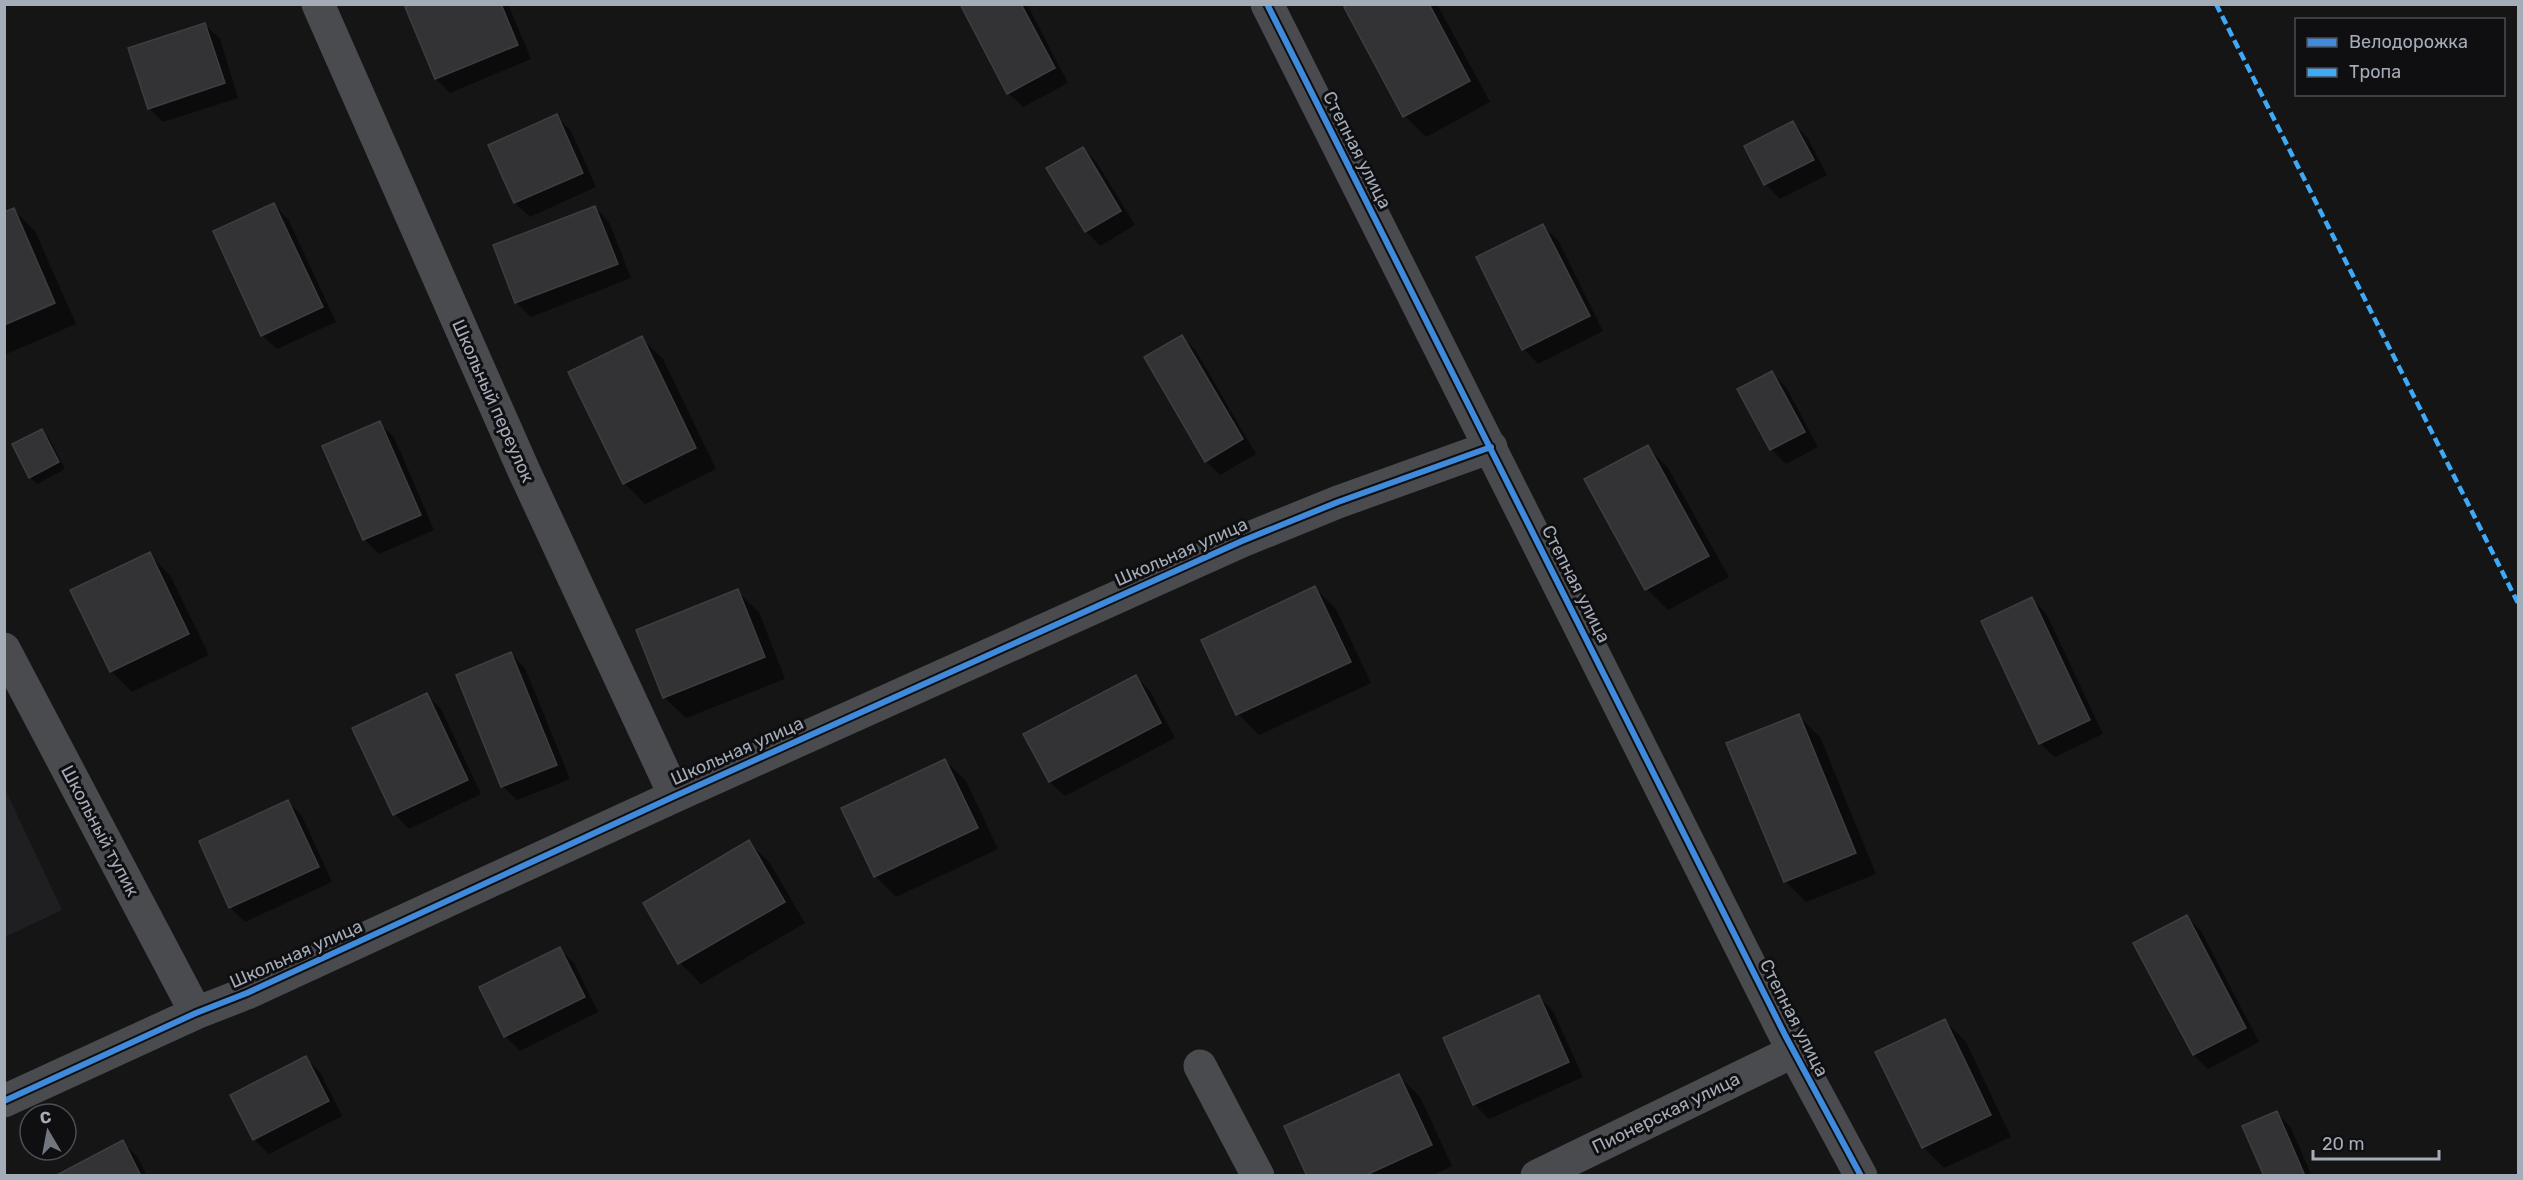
<svg xmlns="http://www.w3.org/2000/svg" width="2523" height="1180" viewBox="0 0 2523 1180" font-family="Rubik,sans-serif">
<style>
.built{fill:#1f1f21}
.shadow{fill:#0007}
.building{fill:#333335;stroke:#3d3e42;stroke-width:1.5}
.lines{fill:none;stroke-linecap:round;stroke-linejoin:round}
.street{stroke:#494b4e;stroke-width:33}
.quiet{stroke:#3fa9f5;stroke-width:4.5;stroke-dasharray:9 4.5;stroke-linecap:butt}
.cycleway-casing{stroke:#0f0f11;stroke-width:10}
.cycleway{stroke:#408adc;stroke-width:6}
.labels{text-anchor:middle;dominant-baseline:central;stroke-width:6;stroke-linejoin:round;paint-order:stroke}
.street-label{font-size:18px;fill:#a4acb8;stroke:#0f0f11}
</style>
<rect width="100%" height="100%" fill="#151515"/>
<!-- built -->
<path class="built" d="M4 787 62 910 5 937H4Z"/>
<!-- shadow -->
<path class="shadow" d="M416 4H508L531 59 450 93 436 79Z
M962 4H1027L1068 83 1023 107 1008 93Z
M1352 4H1437L1490 102 1426 137 1405 116Z
M205 25 220 39 238 98 163 122 149 108Z
M556 116 571 131 596 187 530 217 515 203 490 146Z
M1793 123 1807 137 1827 175 1780 199 1765 184 1746 147Z
M1083 148 1097 163 1135 225 1100 246 1086 231Z
M274 205 288 219 336 322 277 349 262 335Z
M595 207 609 222 631 278 531 317 516 302Z
M14 210 35 231 76 324 4 355V214Z
M1543 226 1558 240 1603 331 1538 364 1524 349Z
M1182 337 1196 351 1256 454 1220 475 1206 461Z
M641 338 663 359 716 469 645 504 624 483Z
M1771 373 1786 387 1818 447 1786 464 1771 449Z
M379 423 394 437 434 530 379 554 364 539Z
M42 431 49 438 65 469 37 484 30 477Z
M1647 446 1668 468 1729 577 1668 610 1647 589 1586 479Z
M149 554 170 575 209 655 132 692 111 671Z
M1315 588 1336 609 1371 683 1259 735 1238 714Z
M737 591 759 612 785 679 686 718 664 697Z
M2032 599 2046 613 2103 734 2055 757 2040 743Z
M511 654 525 668 570 779 517 800 503 786Z
M1136 677 1150 691 1175 738 1065 796 1050 782 1025 735Z
M426 695 441 709 481 794 409 829 395 814 354 729Z
M1799 716 1820 737 1876 874 1806 902 1785 881Z
M945 760 966 781 998 849 896 897 875 876Z
M288 802 302 816 332 882 245 922 231 908 201 842Z
M749 842 770 863 805 923 701 984 680 963 645 903Z
M2187 917 2201 931 2259 1042 2208 1069 2194 1055 2136 944Z
M559 948 574 963 598 1012 520 1051 505 1036Z
M1539 997 1553 1011 1583 1077 1489 1119 1474 1104Z
M1945 1021 1966 1042 2011 1137 1944 1168 1923 1147Z
M305 1058 320 1072 342 1116 269 1154 254 1139Z
M1399 1076 1420 1097 1452 1166 1431 1176H1309Z
M2277 1113 2291 1128 2312 1176H2265Z
M122 1142 137 1156 147 1176H59Z"/>
<!-- building -->
<path class="building" d="M412 4H501L518 45 435 79 405 7Z
M960 4H1021L1055 68 1007 94Z
M1349 4H1429L1470 81 1403 117 1344 7Z
M205 23 225 83 148 109 128 48Z
M557 114 583 173 514 203 488 145Z
M1793 121 1814 160 1764 185 1744 146Z
M1083 147 1121 211 1085 232 1046 168Z
M274 203 323 307 261 336 213 231Z
M595 206 618 264 515 303 493 245Z
M14 208 55 303 4 325V212Z
M1543 224 1590 316 1522 350 1476 257Z
M1182 335 1243 439 1205 462 1144 357Z
M642 336 696 448 623 484 568 372Z
M1772 371 1805 432 1770 450 1737 389Z
M380 421 421 515 363 540 322 446Z
M42 429 59 462 29 478 12 444Z
M1648 445 1709 556 1645 590 1584 479Z
M150 552 189 634 110 672 70 590Z
M1315 586 1351 662 1236 715 1201 640Z
M738 589 765 657 663 698 636 630Z
M2032 597 2090 720 2039 744 1981 621Z
M511 652 557 765 501 787 456 675Z
M1136 675 1161 723 1049 782 1023 734Z
M427 693 468 780 393 815 352 728Z
M1799 714 1856 853 1784 882 1726 743Z
M945 759 978 828 874 877 841 808Z
M288 800 319 867 229 908 199 841Z
M749 840 785 902 678 964 643 903Z
M2187 915 2246 1028 2193 1055 2133 943Z
M560 947 585 997 504 1037 479 987Z
M1539 995 1569 1062 1473 1105 1443 1038Z
M1945 1019 1991 1115 1922 1148 1875 1052Z
M306 1056 329 1101 253 1140 230 1095Z
M1399 1074 1432 1145 1364 1176H1307L1284 1126Z
M2277 1111 2305 1176H2264L2242 1126Z
M123 1140 141 1176H55Z"/>
<g class="lines">
<!-- street -->
<path class="street" d="M318 4 524 471 675 796
M1267 4 1785 1035 1861 1176
M4 649 196 1013
M1200 1066 1258 1176
M4 1101 196 1013 247 993 675 796 1242 541 1338 502 1491 447
M1537 1176 1794 1051"/>
<!-- quiet -->
<path class="quiet" d="M2216 4 2518 603"/>
<defs>
<path id="cycleway" d="M1267 4 1785 1035 1861 1176
M4 1101 196 1013 247 993 675 796 1242 541 1338 502 1491 447"/>
</defs>
<!-- cycleway casing -->
<use href="#cycleway" class="cycleway-casing"/>
<!-- cycleway -->
<use href="#cycleway" class="cycleway"/>
</g>
<g class="labels">
<!-- street labels -->
<g class="street-label">
<text transform="translate(1357 150) rotate(63)">Степная улица</text>
<text transform="translate(493 401) rotate(66)">Школьный переулок</text>
<text transform="translate(1181 552) rotate(-24)">Школьная улица</text>
<text transform="translate(1576 584) rotate(63)">Степная улица</text>
<text transform="translate(737 751) rotate(-24)">Школьная улица</text>
<text transform="translate(100 831) rotate(62)">Школьный тупик</text>
<text transform="translate(296 954) rotate(-24)">Школьная улица</text>
<text transform="translate(1794 1018) rotate(63)">Степная улица</text>
<text transform="translate(1666 1113) rotate(-26)">Пионерская улица</text>
</g>
</g>
<!-- border -->
<rect width="2523" height="1180" fill="none" stroke="#a4acb8" stroke-width="12"/>
<!-- legend -->
<rect x="2295" y="18" width="210" height="78" fill="#0f0f11" stroke="#4b4e54" stroke-width="1.5"/>
<rect x="2307" y="38" width="30" height="9" fill="#408adc" stroke="#4b4e54" stroke-width="1.5"/>
<text x="2349" y="48" font-size="18" fill="#a4acb8">Велодорожка</text>
<rect x="2307" y="68" width="30" height="9" fill="#3fa9f5" stroke="#4b4e54" stroke-width="1.5"/>
<text x="2349" y="78" font-size="18" fill="#a4acb8">Тропа</text>
<!-- north arrow -->
<g transform="translate(48 1132) rotate(350)"><circle r="28" fill="#0f0f11" stroke="#4b4e54" stroke-width="1.5"/>
<path d="M0-4.5L10 22L0 15L-10 22Z" fill="#72777f"/>
<text y="-9" font-size="16" font-weight="bold" text-anchor="middle" fill="#a4acb8">С</text>
</g>
<!-- scale -->
<path d="M2313 1150v9h126v-9" fill="none" stroke="#a4acb8" stroke-width="3"/>
<text x="2322" y="1150" font-size="18" fill="#a4acb8" stroke="#0f0f11" stroke-width="4.5" paint-order="stroke">20 m</text>
</svg>
